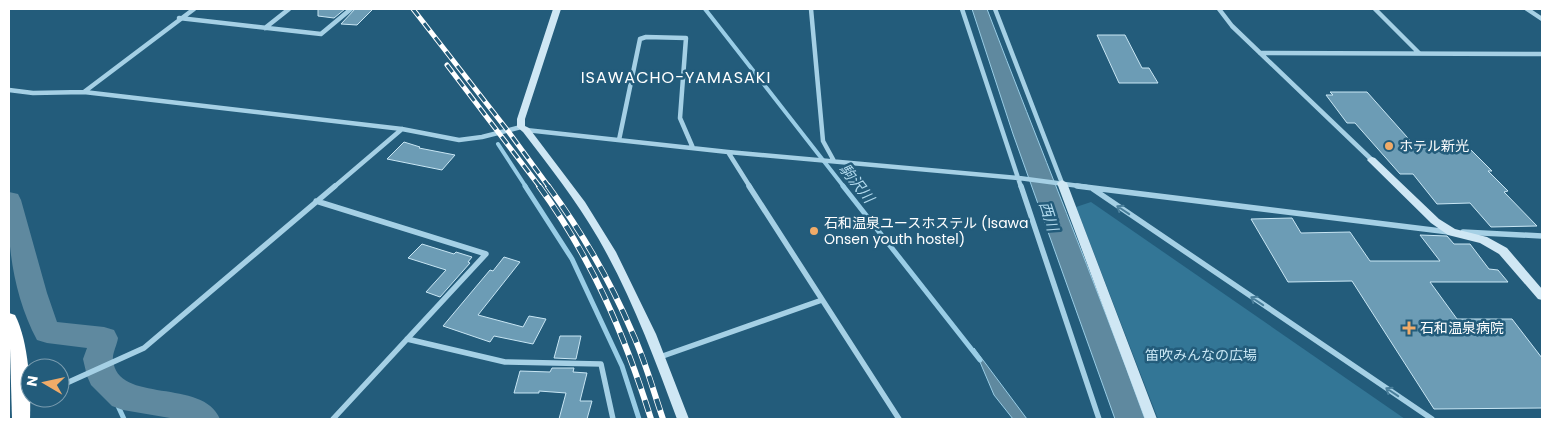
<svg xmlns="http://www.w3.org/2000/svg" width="1551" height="428" viewBox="0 0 1551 428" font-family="Poppins,'Noto Sans JP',sans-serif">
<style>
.green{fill:#337696}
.water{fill:#5f899f;stroke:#99cde6}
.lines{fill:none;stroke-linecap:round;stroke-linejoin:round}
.stream-far1{stroke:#99cde6;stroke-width:4}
.stream{stroke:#99cde6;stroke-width:5}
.river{fill:#5f899f;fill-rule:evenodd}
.building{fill:#6c9cb5;stroke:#c8e6f4}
.street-far1{stroke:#a5d0e5;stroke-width:4.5}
.street{stroke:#a5d0e5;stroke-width:5.5}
.secondary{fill:#cfe7f4;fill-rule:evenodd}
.highway{fill:#fff;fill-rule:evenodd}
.rail-far1-casing{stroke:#fff;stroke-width:5}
.rail-casing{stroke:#fff;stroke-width:6}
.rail-far1{stroke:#235c7b;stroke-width:3;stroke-dasharray:9;stroke-linecap:butt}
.rail{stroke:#235c7b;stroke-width:4.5;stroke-dasharray:12;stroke-linecap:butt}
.oneway{stroke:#4a7f9b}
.poi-dot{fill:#f0ab68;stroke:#235c7b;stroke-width:2}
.labels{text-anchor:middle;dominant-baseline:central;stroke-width:5;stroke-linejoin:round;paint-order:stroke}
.poi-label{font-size:14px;fill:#fff;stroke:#235c7b;text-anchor:start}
.park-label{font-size:14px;fill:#c8e6f4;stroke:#235c7b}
.water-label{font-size:15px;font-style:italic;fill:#b0d9ed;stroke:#235c7b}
.quarter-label{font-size:16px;letter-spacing:1px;fill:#fff;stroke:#235c7b}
</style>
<rect width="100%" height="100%" fill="#235c7b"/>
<!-- green -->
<path class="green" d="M1091 202 1405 419H1158L1076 207Z"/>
<!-- water -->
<path class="water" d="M972 9H987C1039 146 1095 281 1145 419H1115L1013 134Z
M974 348 1027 419H1013L994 395Z"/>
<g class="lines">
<!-- stream-far1 -->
<path class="stream-far1" d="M705 9 844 187
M498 144 526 187"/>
<!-- stream -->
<path class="stream" d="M525 186 572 259 622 366 639 419
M843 186 980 360
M118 406 124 419"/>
<!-- river -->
<path class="river" d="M9 192 18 194 21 200 47 293 57 322 104 327 114 330 118 338C117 345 112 354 113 360 117 405 203 377 220 419H176L123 410 112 406 91 385 87 376 83 359 87 348 47 343 37 340C13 295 6 241 9 192Z"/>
</g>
<!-- building -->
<path class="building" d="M318 9H345L334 18 318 16Z
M355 9H373L357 25 341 24Z
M1097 35H1125L1142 68H1149L1158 83H1119Z
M1330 92H1367L1415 146 1468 147 1492 171H1488L1508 191 1504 192 1537 226 1491 227 1470 203 1437 204 1413 174H1400L1355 123H1347L1326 95H1333Z
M404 142 420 147 419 148 455 155 442 170 387 159Z
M1292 218 1301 233 1350 232 1370 261H1440L1420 235 1447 236 1454 244H1470L1489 269 1498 270 1508 282H1430L1457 319H1512L1542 358V408L1434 409 1352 281 1288 282 1251 219Z
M422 244 454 254 456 252 472 257 468 262 470 263 440 297 426 292 446 270 408 258Z
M504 257 520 262 478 315 523 327 529 316 546 319 533 344 494 336 490 342 443 326 490 270 493 271Z
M560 336H581L576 359 554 358Z
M552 368H574L573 372 587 373 580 401H592L587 419H559L566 393 539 391V393H514L520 371 550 372Z"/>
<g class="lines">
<!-- street-far1 -->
<path class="street-far1" d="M811 9 823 141 834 161
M962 9 1021 187
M995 9 1062 183
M1219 9 1232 26 1372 160
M1375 9 1419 53
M1527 9 1542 19
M179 18 321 34 351 9
M265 28 289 9
M1260 53 1542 54
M9 90 33 93 84 92 402 129 459 140 482 137 521 127
M84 92 194 9
M526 130 728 152 1019 178 1087 187
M619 140 640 39 646 37 686 38 680 118 693 148
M728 152 750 187
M334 187 402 129"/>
<!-- street -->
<path class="street" d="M749 186 899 419
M1021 186 1099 419
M1077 186 1449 232
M1093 189 1432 419
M316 201 486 254 333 419
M1463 232 1542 236
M407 339 505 362 601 364 613 419
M660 357 822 300
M60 386 144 348 335 186
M24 403 35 398"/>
<!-- secondary -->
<path class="secondary" d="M553 9H561L525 119V126L529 128 585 202 616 252 656 334 689 419H677C654 357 631 295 598 238 576 200 549 166 523 132L517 127V119Z
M1372 157 1375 158 1439 219 1455 229 1487 237 1507 248 1542 289V300L1538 299 1499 254 1480 243 1448 235 1431 223 1369 162 1367 160 1369 158Z
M1062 180 1067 183 1157 419H1145L1057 183Z"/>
<!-- highway -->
<path class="highway" d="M9 313 15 315C29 342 31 390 30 419H12Z"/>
<defs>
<path id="rail-far1" d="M413 9 508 131 549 187
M447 65 540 187"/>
<path id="rail" d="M539 186C592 259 624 333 651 419
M548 186C581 231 610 280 632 332 645 360 653 390 663 419"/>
</defs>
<!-- rail-far1 casing -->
<use href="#rail-far1" class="rail-far1-casing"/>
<!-- rail casing -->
<use href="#rail" class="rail-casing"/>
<!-- rail-far1 -->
<use href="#rail-far1" class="rail-far1"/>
<!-- rail -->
<use href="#rail" class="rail"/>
</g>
<!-- one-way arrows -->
<defs><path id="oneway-shaft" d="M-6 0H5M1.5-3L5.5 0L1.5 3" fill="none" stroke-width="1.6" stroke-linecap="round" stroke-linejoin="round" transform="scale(1.25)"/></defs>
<g class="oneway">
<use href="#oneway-shaft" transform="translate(1123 210) rotate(-146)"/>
<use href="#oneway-shaft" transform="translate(1257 301) rotate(-146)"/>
<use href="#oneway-shaft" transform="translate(1392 392) rotate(-146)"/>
</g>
<!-- markers -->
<g class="poi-dot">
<circle cx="1389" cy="146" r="5"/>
<circle cx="814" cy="231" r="5"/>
<path d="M1406.5 320.5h5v5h5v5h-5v5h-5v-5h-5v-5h5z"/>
</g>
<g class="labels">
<!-- poi labels -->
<g class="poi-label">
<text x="1399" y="146">ホテル新光</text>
<text x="824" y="223">石和温泉ユースホステル (Isawa<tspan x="824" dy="16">Onsen youth hostel)</tspan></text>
<text x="1420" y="328">石和温泉病院</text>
</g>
<!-- park labels -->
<g class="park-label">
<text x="1201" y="355">笛吹みんなの広場</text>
</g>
<!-- water labels -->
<g class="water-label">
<text transform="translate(857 183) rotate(52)">駒沢川</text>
<text transform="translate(1049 216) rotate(72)">西川</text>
</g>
<!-- quarter labels -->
<g class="quarter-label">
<text x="676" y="77">ISAWACHO-YAMASAKI</text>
</g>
</g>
<!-- border -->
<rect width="1551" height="428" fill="none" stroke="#ffffff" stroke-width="20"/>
<!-- north arrow -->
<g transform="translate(45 383) rotate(279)"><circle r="24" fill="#235c7b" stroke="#7b9db0"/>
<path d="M0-4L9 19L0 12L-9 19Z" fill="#f0ab68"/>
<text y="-8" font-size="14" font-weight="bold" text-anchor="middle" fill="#ffffff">N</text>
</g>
</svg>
